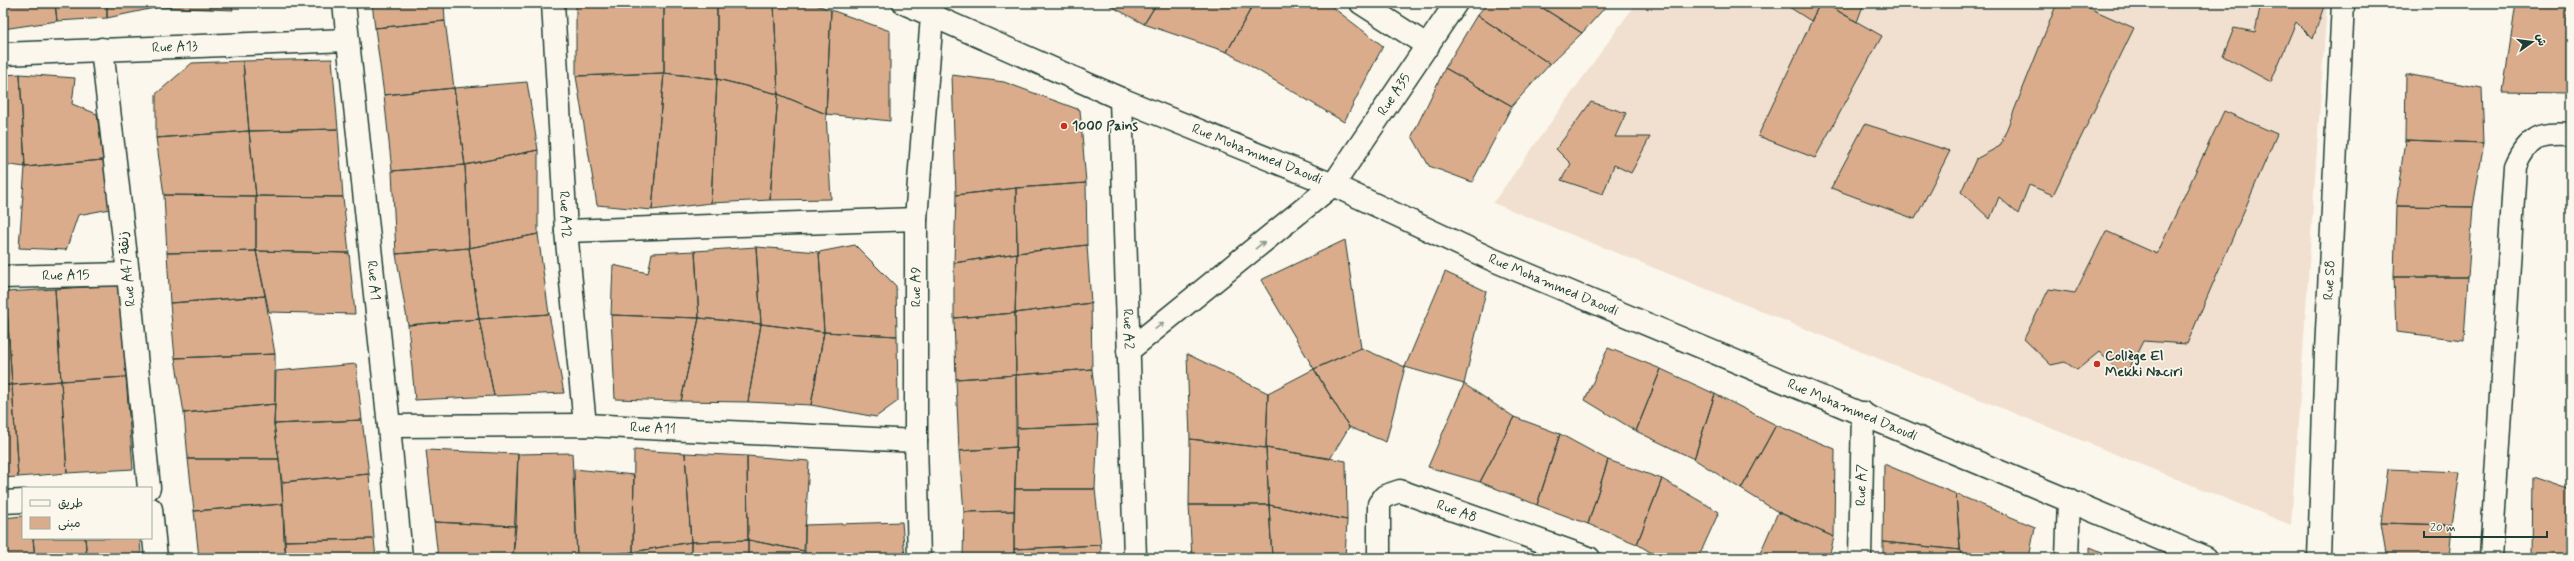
<svg xmlns="http://www.w3.org/2000/svg" width="2574" height="561" viewBox="0 0 2574 561" font-family="Mynerve,'Playpen Sans Arabic',sans-serif">
<style>
.built{fill:#f1e0cf}
.building{fill:#daac8c;stroke:#1f3d34}
.lines{fill:none;stroke-linecap:round;stroke-linejoin:round}
.minor-casing{stroke:#1f3d34;stroke-width:25}
.tertiary-casing{stroke:#1f3d34;stroke-width:25}
.minor{stroke:#fbf7ec;stroke-width:22}
.tertiary{stroke:#fbf7ec;stroke-width:22}
.oneway{stroke:#8d9a90}
.poi-dot{fill:#c8321e;stroke:#fbf7ec;stroke-width:1.5}
.labels{text-anchor:middle;dominant-baseline:central;stroke-width:3.5;stroke-linejoin:round;paint-order:stroke}
.street-label{font-size:14px;fill:#1f3d34;stroke:#fbf7ec}
.poi-label{font-size:14px;font-weight:bold;fill:#1f3d34;stroke:#fbf7ec;text-anchor:start}
</style>
<rect width="100%" height="100%" fill="#fbf7ec"/>
<filter id="ink" filterUnits="userSpaceOnUse"><feTurbulence type="fractalNoise" baseFrequency=".025" numOctaves="2"/><feDisplacementMap in="SourceGraphic" scale="8" xChannelSelector="R" yChannelSelector="G"/><feConvolveMatrix kernelMatrix="1 2 1 2 8 2 1 2 1" color-interpolation-filters="sRGB"/></filter>
<g filter="url(#ink)">
<!-- built -->
<path class="built" d="M1636 3H2327L2291 525 1493 203Z"/>
<!-- building -->
<path class="building" d="M3 3H55L57 21 3 29Z
M55 3H107V18L57 21Z
M107 3H159V7L107 18Z
M159 3H231L233 10 159 7Z
M372 3H444L445 21 375 28Z
M576 3H664V73L576 76Z
M664 3H717V79L664 73Z
M717 3H774L778 94 717 79Z
M774 3H811L831 10 826 114 778 94Z
M1105 3H1157L1144 24Z
M1157 3H1254L1227 52 1144 24Z
M1254 3H1327L1383 46 1344 122 1227 52Z
M1488 3H1535L1582 33 1550 64 1477 15Z
M1535 3H1609L1582 33Z
M1787 3H1820L1811 21 1786 5Z
M1820 3H1824L1882 36 1815 158 1758 136Z
M1824 3H1864L1857 22Z
M2057 3H2078L2134 28 2053 195 2029 185 2018 214 1999 197 1990 219 1961 192 1976 159 2000 146Z
M2261 3H2325L2313 39 2296 22 2271 82 2223 56 2234 28 2255 32Z
M2516 3H2560L2571 6V66L2567 93 2503 92Z
M831 10 890 31V121L826 114Z
M1477 15 1550 64 1512 106 1445 68Z
M445 21 454 88 384 95 375 28Z
M332 59 338 129 249 131 243 61Z
M243 61 249 131 156 138V94L192 63Z
M2571 66V93H2567Z
M1445 68 1512 106 1472 182 1429 166 1412 136Z
M664 73 717 79 711 203 652 210Z
M664 73 652 210 597 205 576 76Z
M20 74 25 167 3 164V75Z
M20 74 75 78 72 104 97 114 103 160 25 167Z
M2406 74 2482 88 2484 143 2405 140Z
M952 75 1004 82 1080 110 1086 183 1016 188 956 195Z
M717 79 778 94 770 200 711 203Z
M527 82 538 150 465 165 454 88Z
M454 88 465 165 392 171 384 95Z
M778 94 826 114 831 199 770 200Z
M1591 102 1626 113 1615 137H1650L1631 173 1614 165 1603 194 1561 180 1571 164 1556 149Z
M2224 111 2277 134 2187 344 2143 341 2125 377 2099 352 2077 370 2065 362 2051 365 2024 339 2049 289 2075 293 2106 231 2157 254Z
M1865 124 1950 151 1915 219 1831 188Z
M338 129 343 197 256 196 249 131Z
M249 131 256 196 164 195 156 138Z
M2405 140 2484 143 2473 207 2396 206Z
M538 150V234L469 248 465 165Z
M103 160 110 209 78 215 66 250 19 248 25 167Z
M465 165 469 248 396 254 392 171Z
M1086 183 1087 245 1017 253 1016 188Z
M1016 188 1017 253 954 263 956 195Z
M164 195 256 196V251L167 253Z
M256 196 343 197 349 253 256 251Z
M2396 206 2473 207 2468 277H2394Z
M538 234 549 314 479 319 469 248Z
M1345 240 1361 348 1314 369 1261 280Z
M855 245 896 286 897 336 824 332 819 252Z
M1087 245 1091 303 1015 313 1017 253Z
M756 247 819 252 824 332 761 324Z
M756 247 761 324 699 318 695 251Z
M469 248 479 319 408 325 396 254Z
M256 251 265 296 170 303 167 253Z
M256 251 349 253 355 314 269 312Z
M695 251 699 318 611 315 613 265 648 273 652 253Z
M1017 253 1015 313 954 318V263Z
M1445 272 1486 291 1464 384 1405 367Z
M2394 277H2468L2464 340 2396 332Z
M120 285 126 377 61 381 55 289Z
M55 289 61 381 12 385 6 292Z
M6 292 12 385H3V293Z
M265 296 275 354 175 358 170 303Z
M1091 303 1092 369 1016 375 1015 313Z
M1015 313 1016 375 956 379 954 318Z
M549 314 564 393 494 396 479 319Z
M611 315 699 318 681 401 615 399Z
M699 318 761 324 748 402 681 401Z
M479 319 494 396 415 400 408 325Z
M761 324 824 332 811 405 748 402Z
M824 332 897 336 898 401 876 417 811 405Z
M1361 348 1405 367 1386 442 1349 427 1314 369Z
M1608 348 1661 369 1636 431 1585 400Z
M275 354V404L184 413 175 358Z
M1187 354 1268 393 1266 448 1190 439Z
M356 364 362 420 274 424 276 371Z
M1092 369 1098 425 1017 428 1016 375Z
M1314 369 1349 427 1330 459 1266 448 1268 393Z
M1661 369 1715 394 1694 459 1636 431Z
M1016 375V447L959 451 956 379Z
M126 377 133 469 67 473 61 381Z
M61 381 67 473 18 477 12 385Z
M1464 384 1514 417 1480 482 1428 467Z
M3 385H12L18 477 3 478Z
M1715 394 1776 425 1741 489 1694 459Z
M275 404 274 424 279 459H188L184 413Z
M1514 417 1560 434 1537 505 1480 482Z
M362 420 369 474 282 482 274 424Z
M1098 425 1095 489H1015L1017 428Z
M1776 425 1835 449 1834 537 1778 512 1741 489Z
M1560 434 1608 460 1588 524 1537 505Z
M1190 439 1266 448 1269 505H1189Z
M1016 447 1014 511 964 512 959 451Z
M1266 448 1346 461 1347 520 1269 505Z
M426 450 518 454 516 526 434 522Z
M634 450 685 453 691 542 633 552Z
M572 453 577 557H513L518 454Z
M685 453 747 456 748 540 691 542Z
M747 456 809 461 804 551 748 540Z
M188 459H279L283 504 194 511Z
M1608 460 1662 479 1637 544 1588 524Z
M1884 464 1956 494 1960 550 1883 542Z
M574 469 634 475 633 552 577 557Z
M2388 469 2460 472 2452 525 2381 523Z
M369 474 374 539 284 541 282 482Z
M2532 477 2571 490V558H2531Z
M1662 479 1719 512 1698 558H1660L1637 544Z
M1015 489H1095L1101 545 1014 549Z
M1956 494 2035 527 2029 558H1961Z
M283 504 286 558H199L194 511Z
M1189 505H1269L1272 558H1192Z
M1269 505 1347 520 1345 558H1272Z
M1014 511V558H963L964 512Z
M1778 512 1834 537 1829 558H1758Z
M23 516V538H33L35 558H3V518Z
M434 522 516 526 513 558H438Z
M902 522 905 558H805V525Z
M2381 523 2452 525 2449 558H2391L2386 554Z
M33 538H85L87 558H35Z
M85 538H140L141 558H87Z
M374 539 376 558H286L284 541Z
M748 540 804 551 805 558H748Z
M748 540V558H691V542Z
M691 542V558H576L633 552Z
M1883 542 1960 550 1961 558H1883Z
M1101 545V558H1014V549Z
M2090 547 2116 558H2090Z
M513 557H577L576 558Z"/>
<g class="lines">
<defs>
<g id="minor">
<path id="s1" d="M344 3 389 426 401 558"/>
<path id="s2" d="M553 3 566 231 585 425"/>
<path id="s3" d="M904 3 1121 99 1333 185 1491 259 2206 558"/>
<path d="M1361 3 1428 46"/>
<path d="M102 49 128 274 149 488"/>
<path id="s4" d="M3 54 347 40"/>
<path id="s5" d="M1121 99 1135 558"/>
<path d="M566 231 916 219"/>
<path id="s6" d="M3 277 128 274"/>
<path id="s7" d="M1128 351 1333 185 1456 3"/>
<path id="s8" d="M389 426 585 425 916 441"/>
<path d="M3 502 23 501"/>
<path d="M151 509 156 558"/>
<path d="M919 558 916 441V219L932 16"/>
<path id="s9" d="M1379 558V504L1385 496 1400 491 1589 558"/>
<path id="s10" d="M1860 558 1863 413"/>
<path d="M2067 558 2069 500"/>
<path d="M2491 558 2515 166C2528 137 2539 133 2571 135"/>
</g>
<g id="tertiary">
<path id="s11" d="M2319 558 2326 351 2343 3"/>
</g>
</defs>
<!-- minor casing -->
<use href="#minor" class="minor-casing"/>
<!-- tertiary casing -->
<use href="#tertiary" class="tertiary-casing"/>
<!-- minor -->
<use href="#minor" class="minor"/>
<!-- tertiary -->
<use href="#tertiary" class="tertiary"/>
</g>
<!-- one-way arrows -->
<defs><path id="oneway-shaft" d="M-6 0H5M1.5-3L5.5 0L1.5 3" fill="none" stroke-width="1.6" stroke-linecap="round" stroke-linejoin="round"/></defs>
<g class="oneway">
<use href="#oneway-shaft" transform="translate(1260 245) rotate(-39)"/>
<use href="#oneway-shaft" transform="translate(1159 326) rotate(-39)"/>
</g>
</g>
<!-- markers -->
<g class="poi-dot">
<circle cx="1064" cy="126" r="4"/>
<circle cx="2097" cy="364" r="4"/>
</g>
<g class="labels">
<!-- street labels -->
<g class="street-label">
<text stroke="none"><textPath href="#s4" startOffset="172">Rue A13</textPath></text>
<text stroke="none"><textPath href="#s7" startOffset="373">Rue A35</textPath></text>
<text stroke="none"><textPath href="#s3" startOffset="384">Rue Mohammed Daoudi</textPath></text>
<text stroke="none"><textPath href="#s2" startOffset="212">Rue A12</textPath></text>
<text transform="translate(127 269) rotate(-96)">Rue A47 زنقة</text>
<text stroke="none"><textPath href="#s6" startOffset="63">Rue A15</textPath></text>
<text stroke="none"><textPath href="#s1" startOffset="279">Rue A1</textPath></text>
<text stroke="none"><textPath href="#s11" startOffset="278">Rue S8</textPath></text>
<text stroke="none"><textPath href="#s3" startOffset="708">Rue Mohammed Daoudi</textPath></text>
<text transform="translate(916 287) rotate(-90)">Rue A9</text>
<text stroke="none"><textPath href="#s5" startOffset="230">Rue A2</textPath></text>
<text stroke="none"><textPath href="#s3" startOffset="1032">Rue Mohammed Daoudi</textPath></text>
<text stroke="none"><textPath href="#s8" startOffset="264">Rue A11</textPath></text>
<text stroke="none"><textPath href="#s10" startOffset="73">Rue A7</textPath></text>
<text stroke="none"><textPath href="#s9" startOffset="140">Rue A8</textPath></text>
</g>
<!-- poi labels -->
<g class="poi-label">
<text x="1072" y="126">1000 Pains</text>
<text x="2105" y="356">Collège El<tspan x="2105" dy="16">Mekki Naciri</tspan></text>
</g>
</g>
<!-- margin -->
<rect width="2574" height="561" fill="none" stroke="#fbf7ec" stroke-width="16"/>
<rect x="8" y="8" width="2558" height="545" fill="none" stroke="#1f3d34" stroke-width="1.5" filter="url(#ink)"/>
<!-- legend -->
<rect x="22" y="487" width="130" height="52" fill="#fbf7ec" stroke="#a3ada2"/>
<rect x="30" y="500" width="20" height="6" fill="#fbf7ec" stroke="#a3ada2"/>
<text x="58" y="507" font-size="12" fill="#1f3d34">طريق</text>
<rect x="30" y="517" width="20" height="12" fill="#daac8c" stroke="#a3ada2"/>
<text x="58" y="527" font-size="12" fill="#1f3d34">مبنى</text>
<!-- north arrow -->
<g transform="translate(2532 42) rotate(76)" stroke="#fbf7ec" stroke-width="3" paint-order="stroke">
<path d="M0-3L7 15L0 10L-7 15Z" fill="#1f3d34"/>
<text y="-6" font-size="11" font-weight="bold" text-anchor="middle" fill="#1f3d34">ش</text>
</g>
<!-- scale -->
<path d="M2424 531v6h123v-6" fill="none" stroke="#1f3d34" stroke-width="2"/>
<text x="2430" y="531" font-size="12" fill="#1f3d34" stroke="#fbf7ec" stroke-width="3" paint-order="stroke">20 m</text>
</svg>
